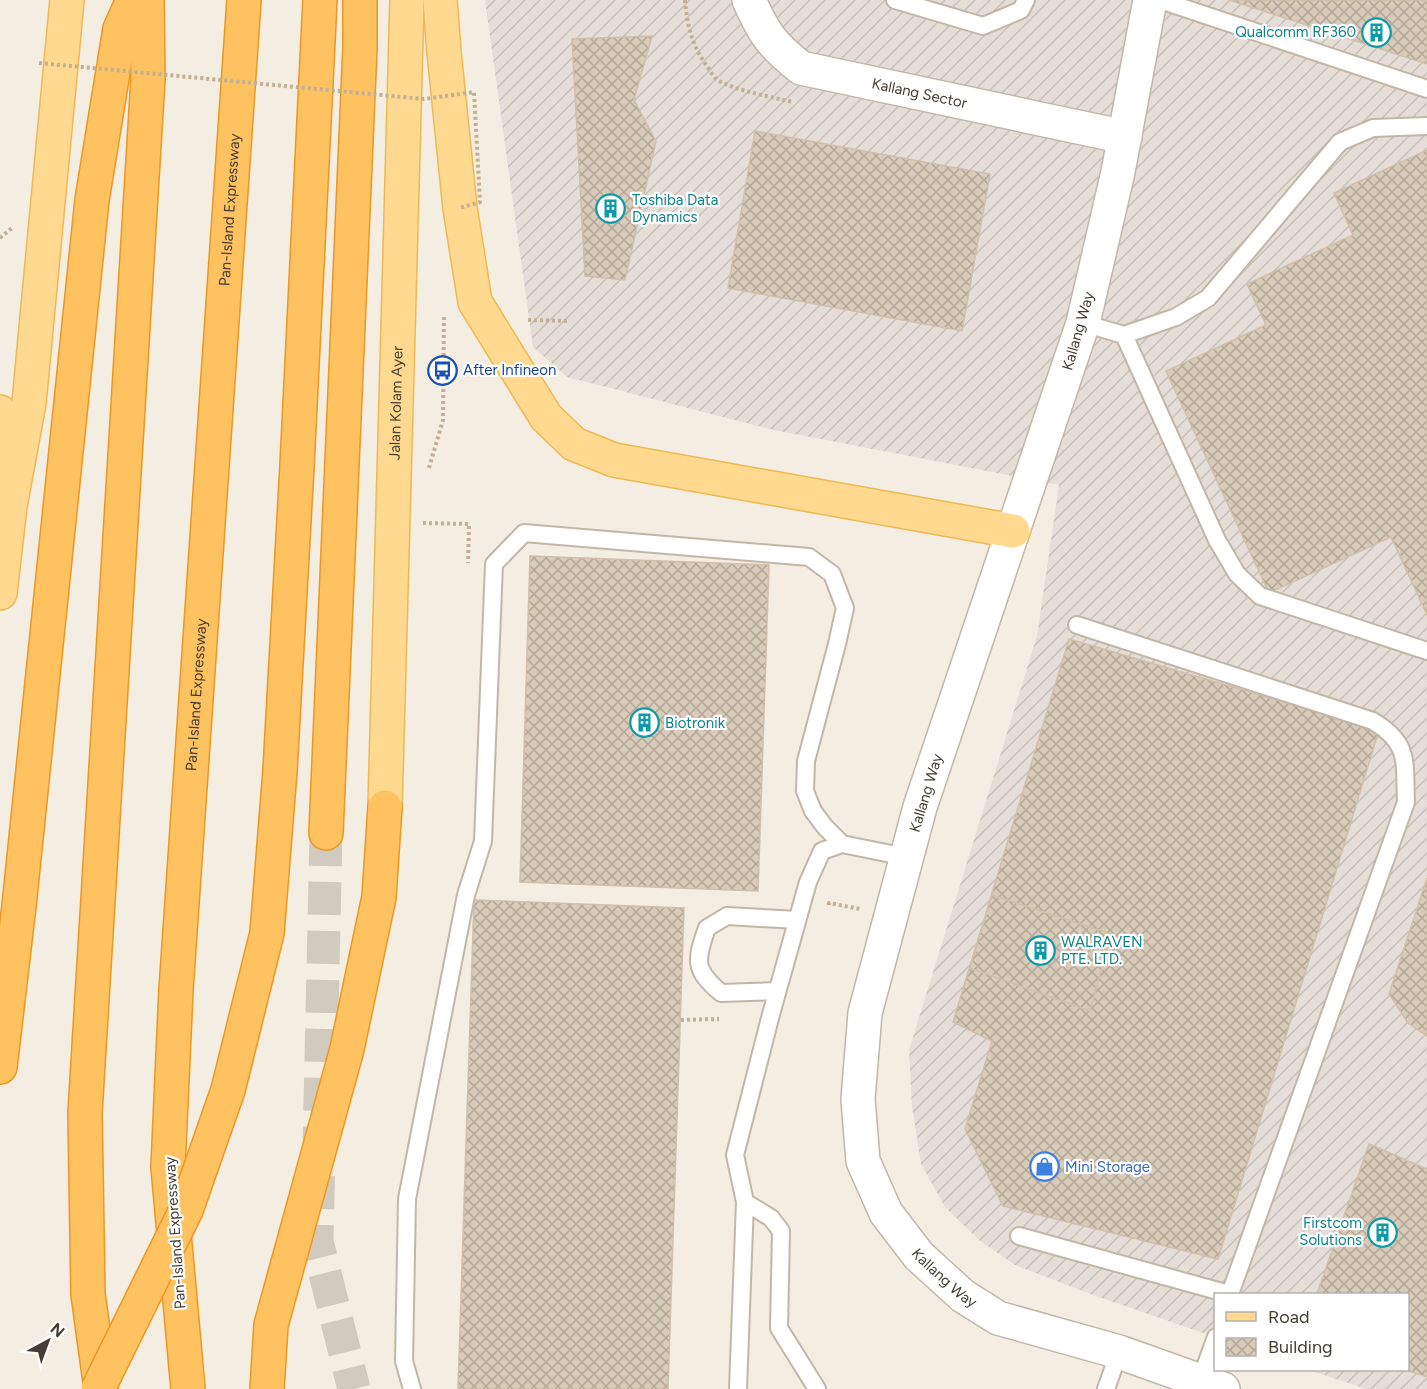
<svg xmlns="http://www.w3.org/2000/svg" width="1427" height="1389" viewBox="0 0 1427 1389" font-family="Figtree,sans-serif">
<style>
.industrial{fill:url(#industrial-furrows)}
.building{fill:url(#building-cross-hatch);stroke:#d1bfa9;stroke-width:1.5}
.lines{fill:none;stroke-linecap:round;stroke-linejoin:round}
.motorway-tunnel{stroke:#d0cabf;stroke-width:33;stroke-dasharray:33 16;stroke-linecap:butt}
.service-casing{stroke:#c2b7a7;stroke-width:20}
.minor-casing{stroke:#c2b7a7;stroke-width:36}
.tertiary-casing{stroke:#c2b7a7;stroke-width:36}
.primary-casing{stroke:#f0b853;stroke-width:36}
.motorway-casing{stroke:#ed9722;stroke-width:36}
.path{stroke:#c3af94;stroke-width:4;stroke-dasharray:3 3;stroke-linecap:butt}
.service{stroke:#fff;stroke-width:16}
.minor{stroke:#fff;stroke-width:33}
.tertiary{stroke:#fff;stroke-width:33}
.primary{stroke:#ffd98f;stroke-width:33}
.motorway{stroke:#ffc261;stroke-width:33}
.motorway-bridge-casing{stroke:#ed9722;stroke-width:36;stroke-linecap:butt}
.path-bridge{stroke:#c3af94;stroke-width:4;stroke-dasharray:3 3;stroke-linecap:butt}
.motorway-bridge{stroke:#ffc261;stroke-width:33}
.labels{text-anchor:middle;dominant-baseline:central;stroke-width:4.5;stroke-linejoin:round;paint-order:stroke}
.culture-label{font-size:15px;fill:#0d838f;stroke:#fff;text-anchor:start}
.street-label{font-size:15px;fill:#453d32;stroke:#fff}
.transit-label{font-size:15px;fill:#164399;stroke:#fff;text-anchor:start}
.shop-label{font-size:15px;fill:#366cbe;stroke:#fff;text-anchor:start}
</style>
<defs>
<pattern id="industrial-furrows" width="10" height="10" patternUnits="userSpaceOnUse" patternTransform="scale(1.5)"><rect width="10" height="10" fill="#e5ded8"/><path d="M-1 1l2-2M0 10L10 0M9 11l2-2" fill="none" stroke="#c6bfba"/></pattern>
<pattern id="building-cross-hatch" width="8" height="8" patternUnits="userSpaceOnUse" patternTransform="scale(1.5)"><rect width="8" height="8" fill="#d9cbb9"/><path d="M0 0l8 8M0 8l8-8" fill="none" stroke="#b2a697"/></pattern>
</defs>
<rect width="100%" height="100%" fill="#f3ede2"/>
<!-- industrial -->
<path class="industrial" d="M485 0H1427V1389H1366L1309 1370H1408V1294H1216L1215 1337 1096 1296 1015 1265 979 1240 945 1207 921 1164 912 1107 909 1050 1037 636 1059 485 774 430 567 377 533 347Z"/>
<!-- building -->
<path class="building" d="M1229 0H1427V64Z
M652 36 634 100 656 141 625 280 585 276 572 39Z
M755 131 990 174 962 331 728 288Z
M1427 150V615L1391 537 1269 593 1166 371 1266 325 1247 284 1353 235 1334 193Z
M530 556 769 565 758 891 520 882Z
M1069 639 1379 730 1218 1259 1003 1206 965 1129 992 1041 953 1022Z
M1427 878V1036L1408 1023 1389 994Z
M992 895 1111 934 1090 1011 970 968Z
M474 900 684 908 668 1389H458Z
M1369 1144 1427 1169V1377L1406 1370H1408V1294H1317Z"/>
<g class="lines">
<!-- motorway-tunnel -->
<path class="motorway-tunnel" d="M326 833 317 1241 354 1389"/>
<defs>
<path id="service" d="M895 0 983 26 1021 10 1026 0
M1160 0 1427 89
M1083 323 1124 335 1176 317 1208 298 1340 142 1373 128 1427 126
M1124 335 1217 540 1237 574 1260 596 1427 651
M1077 625 1373 721C1411 744 1404 763 1406 802L1230 1294
M777 991 721 993C694 970 695 961 707 928L727 916 797 920
M745 1202 735 1155 770 1018 808 882 822 851 842 844
M1019 1236 1229 1294
M1200 1381 1216 1337
M412 1389 404 1361 407 1199 466 895 483 841 494 564 524 533 809 557 832 574 845 608 837 644 806 761 805 791 813 811 825 827 842 844 906 857
M738 1389 745 1202 771 1218 781 1231 779 1328 817 1389
M1106 1389 1119 1352"/>
<g id="minor">
<path id="s1" d="M749 0C764 34 772 45 801 68L1125 137"/>
</g>
<g id="tertiary">
<path id="s2" d="M1150 0 1118 172 1083 323 920 807 865 1013 858 1099 863 1161 886 1213 919 1256 963 1296 998 1318 1119 1352 1223 1389"/>
</g>
<g id="primary">
<path d="M440 0 444 52 460 208 475 302 546 417 574 444 614 460 1013 531"/>
<path d="M0 412 5 421 7 462"/>
<path d="M0 593 10 506 29 403 67 0"/>
<path id="s3" d="M385 807 407 0"/>
</g>
<g id="motorway">
<path d="M297 466 320 0"/>
<path d="M326 833 360 47V0"/>
<path d="M0 1067 19 906 92 200 120 29 133 0"/>
<path d="M101 1389 88 1294 85 1113 148 79 147 0"/>
<path id="s4" d="M188 1389 168 1167 176 990 244 0"/>
<path d="M267 1389 271 1325 347 1049 379 897 385 807"/>
</g>
</defs>
<!-- service casing -->
<use href="#service" class="service-casing"/>
<!-- minor casing -->
<use href="#minor" class="minor-casing"/>
<!-- tertiary casing -->
<use href="#tertiary" class="tertiary-casing"/>
<!-- primary casing -->
<use href="#primary" class="primary-casing"/>
<!-- motorway casing -->
<use href="#motorway" class="motorway-casing"/>
<!-- path -->
<path class="path" d="M685 0C687 25 692 46 707 66 710 71 714 78 719 81 741 92 768 96 792 102
M0 238 12 228
M528 320 569 321
M429 468 443 420 444 316
M423 523 469 524 468 563
M829 905V903L860 909
M681 1020 719 1019"/>
<!-- service -->
<use href="#service" class="service"/>
<!-- minor -->
<use href="#minor" class="minor"/>
<!-- tertiary -->
<use href="#tertiary" class="tertiary"/>
<!-- primary -->
<use href="#primary" class="primary"/>
<!-- motorway -->
<use href="#motorway" class="motorway"/>
<defs>
<path id="motorway-bridge" d="M98 1389 186 1210 228 1090 267 933 280 771 297 466"/>
</defs>
<!-- motorway-bridge casing -->
<use href="#motorway-bridge" class="motorway-bridge-casing"/>
<!-- path-bridge -->
<path class="path-bridge" d="M39 63 424 99 474 92 480 202 460 208"/>
<!-- motorway-bridge -->
<use href="#motorway-bridge" class="motorway-bridge"/>
</g>
<!-- icons -->
<defs>
<symbol id="building-ring" viewBox="-11 -11 22 22"><circle r="9.5" fill="#fff" stroke="#0f9aa8" stroke-width="1.5"/><path d="M-4-6H4V6H1V3H-1V6H-4ZM-2.5-4.3h1.7v1.8h-1.7ZM.8-4.3h1.7v1.8H.8ZM-2.5-1h1.7V.8h-1.7ZM.8-1h1.7V.8H.8Z" fill="#0f9aa8"/></symbol>
<symbol id="bus-ring" viewBox="-11 -11 22 22"><circle r="9.5" fill="#fff" stroke="#1a4fb4" stroke-width="1.5"/><path d="M-5-6H5V4H4V6H2V4H-2V6H-4V4H-5ZM-3.5-4V0h7V-4ZM-3.5 1.2v1.5H-2V1.2ZM2 1.2v1.5H3.5V1.2Z" fill="#1a4fb4"/></symbol>
<symbol id="shop-ring" viewBox="-11 -11 22 22"><circle r="9.5" fill="#fff" stroke="#3f7fe0" stroke-width="1.5"/><path d="M-5-2.5h2.3a2.7 3.5 0 0 1 5.4 0H5L5.5 6h-11ZM-1.5-2.5h3a1.5 2.3 0 0 0-3 0Z" fill="#3f7fe0"/></symbol>
</defs>
<g fill-rule="evenodd">
<use href="#building-ring" x="1360" y="16" width="33" height="33"/>
<use href="#building-ring" x="594" y="192" width="33" height="33"/>
<use href="#bus-ring" x="426" y="354" width="33" height="33"/>
<use href="#building-ring" x="628" y="706" width="33" height="33"/>
<use href="#building-ring" x="1024" y="934" width="33" height="33"/>
<use href="#shop-ring" x="1028" y="1150" width="33" height="33"/>
<use href="#building-ring" x="1366" y="1216" width="33" height="33"/>
</g>
<g class="labels">
<!-- culture labels -->
<g class="culture-label">
<text x="1356" y="32" text-anchor="end">Qualcomm RF360</text>
<text x="632" y="200">Toshiba Data<tspan x="632" dy="17">Dynamics</tspan></text>
<text x="665" y="723">Biotronik</text>
<text x="1061" y="942">WALRAVEN<tspan x="1061" dy="17">PTE. LTD.</tspan></text>
<text x="1362" y="1223" text-anchor="end">Firstcom<tspan x="1362" dy="17">Solutions</tspan></text>
</g>
<!-- street labels -->
<g class="street-label">
<text stroke="none"><textPath href="#s1" startOffset="208">Kallang Sector</textPath></text>
<text stroke="none"><textPath href="#s4" startOffset="1182">Pan-Island Expressway</textPath></text>
<text transform="translate(1078 331) rotate(-74)">Kallang Way</text>
<text stroke="none"><textPath href="#s3" startOffset="404">Jalan Kolam Ayer</textPath></text>
<text stroke="none"><textPath href="#s4" startOffset="696">Pan-Island Expressway</textPath></text>
<text transform="translate(926 793) rotate(-73)">Kallang Way</text>
<text transform="translate(175 1233) rotate(-94)">Pan-Island Expressway</text>
<text stroke="none"><textPath href="#s2" startOffset="1347">Kallang Way</textPath></text>
</g>
<!-- transit labels -->
<g class="transit-label">
<text x="463" y="370">After Infineon</text>
</g>
<!-- shop labels -->
<g class="shop-label">
<text x="1065" y="1167">Mini Storage</text>
</g>
</g>
<!-- legend -->
<rect x="1214" y="1293" width="195" height="78" fill="#ffffff" stroke="#b5b1ad" stroke-width="1.5"/>
<rect x="1226" y="1312" width="30" height="9" fill="#ffd98f" stroke="#b5b1ad" stroke-width="1.5"/>
<text x="1268" y="1323" font-size="18" fill="#453d32">Road</text>
<rect x="1226" y="1338" width="30" height="18" fill="url(#building-cross-hatch)" stroke="#b5b1ad" stroke-width="1.5"/>
<text x="1268" y="1353" font-size="18" fill="#453d32">Building</text>
<!-- north arrow -->
<g transform="translate(48 1341) rotate(41)" stroke="#ffffff" stroke-width="4.5" paint-order="stroke">
<path d="M0-4.5L10 22L0 15L-10 22Z" fill="#453d32"/>
<text y="-9" font-size="16" font-weight="bold" text-anchor="middle" fill="#453d32">N</text>
</g>
</svg>
